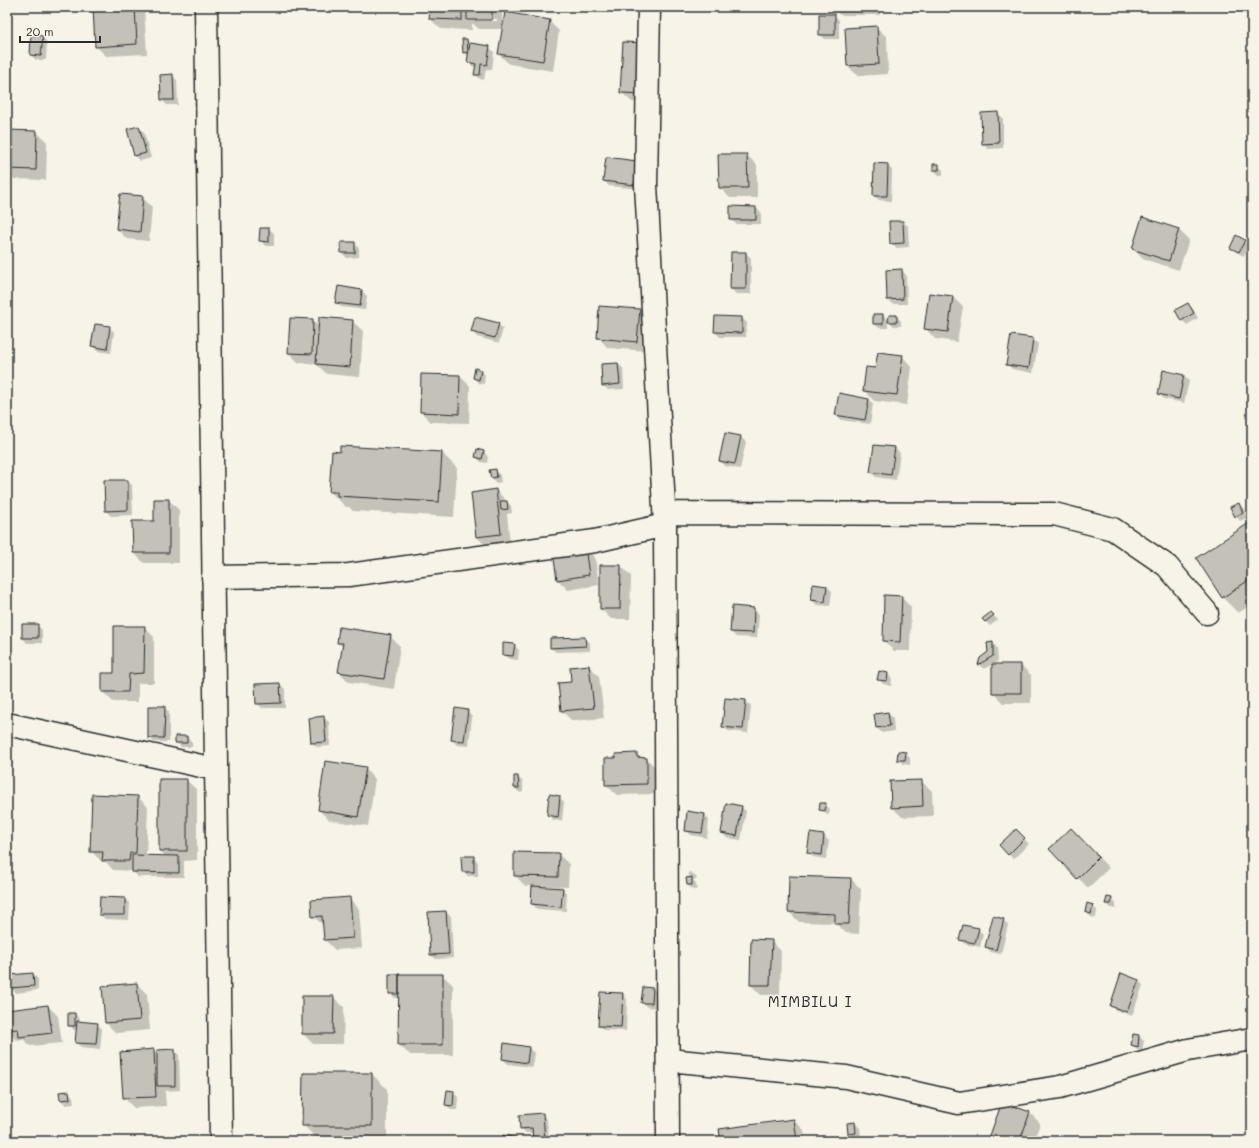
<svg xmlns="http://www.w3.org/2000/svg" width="1259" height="1148" viewBox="0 0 1259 1148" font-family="Mali,sans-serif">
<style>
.shadow{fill:#0003;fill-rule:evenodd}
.building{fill:#c4c1b9;stroke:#2b2b2b}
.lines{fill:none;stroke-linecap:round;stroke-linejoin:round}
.minor-casing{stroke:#2b2b2b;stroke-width:25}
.secondary-casing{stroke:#2b2b2b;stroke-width:25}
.minor{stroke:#f7f3e8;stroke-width:22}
.secondary{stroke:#f7f3e8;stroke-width:22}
.labels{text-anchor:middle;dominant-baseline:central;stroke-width:3;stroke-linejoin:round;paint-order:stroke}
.quarter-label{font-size:15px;letter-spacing:1px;fill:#2b2b2b;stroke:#f7f3e8}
</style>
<rect width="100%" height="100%" fill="#f7f3e8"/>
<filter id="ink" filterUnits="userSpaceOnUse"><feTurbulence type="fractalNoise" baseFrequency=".025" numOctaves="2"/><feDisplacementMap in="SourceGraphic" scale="8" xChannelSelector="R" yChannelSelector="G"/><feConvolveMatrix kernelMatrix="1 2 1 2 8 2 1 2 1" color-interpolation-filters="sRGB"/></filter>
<g filter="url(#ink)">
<!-- shadow -->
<path class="shadow" d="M94 7H144L147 54 106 56 96 46Z
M431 7H502V27L549 21 559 31 553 71 509 64 499 54 503 29H479L472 23V30L441 29 430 19ZM477 19H497V21H477Z
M610 7H654L653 14 612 10Z
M835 7H880V15H840L835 10Z
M834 15 839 20V39H825L820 34Z
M876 27 887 37 888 74 858 76 848 66Z
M42 37 47 42 46 60H36L31 55Z
M467 40 471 44 489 47 494 52 492 70 486 69 484 80 480 79 475 74 476 67H473L468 62 469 57 464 52Z
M624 43 656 103 632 102 621 92Z
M172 75 177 80 178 105H167L162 100 161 76Z
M998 113 1003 118V148L988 149 983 144Z
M139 127 144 132 151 158 140 161 135 156 128 130Z
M7 131 37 132 47 142 46 180 14 179 7 172Z
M747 155 757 165V198H730L720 188Z
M637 162 639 189 609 186 604 181Z
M887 165 892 170 891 201 879 200 874 196Z
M938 165 943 170V175H939L934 170Z
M142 197 152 207 149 241 127 239 117 229Z
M756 208 761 212V224H736L731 219Z
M903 222 908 226 909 247 896 248 891 243Z
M261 229H269L274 233V246H265L261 241Z
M1179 230 1189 240 1179 270 1143 259 1133 249Z
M1244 241 1249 246 1244 256 1236 252 1231 247Z
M354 243 359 248V257L347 258 342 253Z
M746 253 751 258V294H736L731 289Z
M902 270 906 275 907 304H893L888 300Z
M362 291 367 296 365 310 341 307 336 302Z
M953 297 963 307 957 342 935 339 925 328Z
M1188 304 1193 309 1198 318 1187 325 1182 320Z
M600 307 640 310 650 320 647 351 608 348 598 337Z
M874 315H883L888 320V328H879L874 323Z
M896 316 901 321V326H894L889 321Z
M715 318H742L747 323 746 337H720L715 332Z
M291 319 313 320 319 326 352 321 363 331 360 377 327 374 316 364 299 363 289 353Z
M498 324 503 329 499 343 477 337 473 332Z
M109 327 114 332 111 353 97 351 93 346Z
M1012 336 1033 339 1038 344 1033 373 1012 369 1007 364Z
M902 356 912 367 907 405 874 401 864 390Z
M618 364 623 368 624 389 608 390 603 385Z
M481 370 485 375 484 384 478 383 474 378Z
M1164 371 1184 376 1189 381 1184 403 1164 399 1159 394Z
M422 375 460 376 470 386 469 423 431 422 421 412Z
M869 399 873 404 870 424 841 420 836 415Z
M741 437 746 442 740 469 725 466 720 461Z
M895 448 900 453 896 480 876 477 871 472Z
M484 452 488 457 487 463 481 462 476 457Z
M442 453 457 468 454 517 353 511 349 507H346L330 492Z
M495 470 500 475 501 482 496 483 491 478Z
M127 481 132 485 133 515 111 516 106 511Z
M496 490 511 506 512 513 507 514 510 544 487 547 477 537Z
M169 500 179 510V563H144L134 553 155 522Z
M1239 504 1244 509 1247 518 1240 521 1236 516Z
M1252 522V604L1238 613 1223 598 1197 558Z
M585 548 595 558 599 585 568 590 558 580Z
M621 566 631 576 630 619H611L601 609Z
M814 585 827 587 832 591 830 606 817 605 812 600Z
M901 597 911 607 910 651H894L884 641Z
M754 609 759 614 757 638 736 637 731 632Z
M991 613 998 620 990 626 985 621Z
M37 625 42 630V643H27L23 638Z
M144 627 154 637V683H138V702H113L103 692Z
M390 636 400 646 394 689 349 682 339 672 343 647 338 643Z
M585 638 590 643V651L556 652 551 648Z
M993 643 997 648 998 661 984 669 979 665 981 659 989 653Z
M514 645 519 650 518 660 509 659 504 654Z
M1021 665 1031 675V703H1003L993 693Z
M589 666 599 676 604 718 572 721 562 711 559 684 573 683Z
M888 674 892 679 891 686 883 684 879 679Z
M280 684 285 689V708H262L257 703Z
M746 701 751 706 748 733 728 731 723 726Z
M164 707 169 712V742H154L149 737Z
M467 711 472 716 469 746 457 745 452 740Z
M888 713 893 718 894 731 882 733 877 728Z
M324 718 329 722 330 746 317 747 312 743Z
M187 737 192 742V747H181L176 742Z
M905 753 910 758V765L903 764 898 759Z
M636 754 641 759H647L657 769V794L617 795 606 785 617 759Z
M7 757 13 763 7 787Z
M365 768 375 779 368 826 329 820 319 810Z
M518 777 523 782V792L520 793 515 788Z
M186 780 197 790V860L184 861V877H138L133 871 113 870 105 861H101L91 851 138 797 148 807 146 857H166L160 850Z
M921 781 932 791 933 816 902 817 892 807Z
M559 797 564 802 562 821 553 820 548 815Z
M826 806 830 809 829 815 825 814Z
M741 807 746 811 741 840 727 838 722 833Z
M705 815 709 820 707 838 691 835 686 830Z
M1071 829 1109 868 1088 888 1050 849Z
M1016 830 1029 844 1013 859 1000 845Z
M824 836 829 841 826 859 813 857 808 852Z
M558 854 569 864 568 887 546 886 545 888 563 889 567 894 566 911 537 909 532 904 533 886H525L515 875Z
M473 857 478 862V876H468L463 871Z
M689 872 692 873 697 878 696 880 692 879 696 883 697 890H693L688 885V878H692L688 874Z
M851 879 861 889 859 934 846 933 836 923 799 922 789 912Z
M349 898 359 909 362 948 335 950 325 940 324 926 313 916Z
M125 899 130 903 129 920 105 919 100 914Z
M1112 899 1116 904V909L1111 908 1106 903Z
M1092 906 1097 910 1096 918 1091 917 1086 912Z
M446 912 451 916 453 958 436 959 431 955Z
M1003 920 1008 925 1001 954 991 952 986 947Z
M978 929 983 934 980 947 965 944 960 940Z
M771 941 781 951 780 995H761L751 985Z
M33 974 38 979V990L16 993 11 988Z
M442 975 453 985V1055H410L399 1045 400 998H395L390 993Z
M1138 980 1143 985 1132 1016 1116 1010 1111 1005Z
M137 984 147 994 150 1030 116 1033 106 1023Z
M643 988 653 989 658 994 657 1008 647 1007 642 1002Z
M622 994 627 999 626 1031 604 1030 599 1026Z
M333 997 344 1007 343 1044H313L303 1034Z
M48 1006 58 1016 62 1043 30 1046 23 1039 16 1040 7 1030V1011Z
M75 1014 80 1019V1023L97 1024 102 1029 100 1049 81 1047 76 1042 77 1030H74L69 1025Z
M1134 1035 1139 1036 1144 1041 1142 1051 1137 1050 1132 1045Z
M505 1045 529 1048 534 1053 532 1067 508 1064 503 1059Z
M153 1050 158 1055 174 1050 179 1055 180 1090 165 1091 166 1106 134 1108 124 1098Z
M372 1074 387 1089V1141L318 1140 303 1125Z
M69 1092 73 1097 74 1104 66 1105 61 1100Z
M453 1092 458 1097 457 1110H451L446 1105Z
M1003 1103 1030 1113 1040 1123 1034 1141H990Z
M542 1114 547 1119 549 1141H534V1133H526L521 1128Z
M794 1120 804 1130 805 1141H722Z
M855 1123 860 1128 861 1137 854 1138 849 1133Z"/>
<!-- building -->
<path class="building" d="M93 7H135L137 44 95 47Z
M430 7H462V20L429 19Z
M467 7H492V20H467Z
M834 7H875V10L834 11Z
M505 12 550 20 543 61 498 54Z
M819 14H835V35H819Z
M877 26 879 64 847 66 845 28Z
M31 35 43 36 41 56 30 55Z
M462 39H467L468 52 463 53Z
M623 42 648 43 646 94 620 93Z
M470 43 490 46 487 65 481 64 480 75H474L476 64 467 62Z
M173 74 174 100H161L160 75Z
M998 112 999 143 982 144 981 113Z
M139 126 146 153 134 156 127 129Z
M7 130 37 131 36 170 7 169Z
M718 154H747L748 188H719Z
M606 157 637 161 634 185 603 181Z
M874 163 888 164 887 196H873Z
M933 164H939V170H933Z
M120 194 143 196 140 232 116 229Z
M730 206 756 207V220H730Z
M1142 217 1179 229 1169 261 1132 249Z
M889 221H903L904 243 890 244Z
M260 228H269V242L259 241Z
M1236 235 1245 240 1239 252 1230 248Z
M341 242H355V253H341Z
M731 252H746V289H730Z
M902 269 903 299 887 300 886 270Z
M338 286 362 290 360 306 335 303Z
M929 293 953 296 948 332 924 329Z
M1188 303 1194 313 1181 321 1175 310Z
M599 306 640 309 637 342 597 338Z
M873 314H883V324H873Z
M889 315H897V322H888Z
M715 316 742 317V333L714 332Z
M319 317 353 320 350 367 316 364Z
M475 317 499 323 495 338 471 332Z
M290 318 313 319 312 354 288 353Z
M95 324 110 326 107 349 91 346Z
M1011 335 1033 338 1029 368 1006 365Z
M878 352 903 355 897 395 863 391 866 367 875 368Z
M618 363 620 384 602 386 601 364Z
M475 368 481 370 479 380 473 378Z
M1163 370 1184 375 1179 399 1158 394Z
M421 374 460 375 459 414 420 412Z
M839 393 869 399 865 420 835 415Z
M725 433 741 436 735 464 719 461Z
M874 445 895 447 891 475 870 472Z
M340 446 442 452 439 502 337 496V492H329L332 451 340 452Z
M477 449 484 451 482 459 475 457Z
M496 469 497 477 491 478 489 470Z
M104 480H128V510L105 511Z
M496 489 501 534 476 537 471 493Z
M154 499H169V553H133L132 521H154Z
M500 501H507L508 509 501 510Z
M1239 503 1243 513 1235 517 1230 507Z
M1252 521V578L1222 598 1196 558Z
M585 547 589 575 557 580 553 552Z
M600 565H621L620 609H600Z
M813 584 827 586 825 602 811 600Z
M884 595 902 596 900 642 883 641Z
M732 606 754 608 753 633 730 632Z
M991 612 994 615 985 622 982 619Z
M22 624H38V638H22Z
M114 626H145L144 673 129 674 128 692H102V673H114Z
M339 627 391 635 384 679 338 672 343 643H337Z
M585 637 586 646 550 648V638Z
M993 642V656L978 665 980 658 988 652 987 643Z
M503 643 515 644 513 656 503 655Z
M992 664H1021V693H992Z
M589 665 594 708 561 711 558 683 571 682 570 667Z
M879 671 888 673 887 681 877 680Z
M280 683 281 703 256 704 255 684Z
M725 698 746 700 743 729 722 727Z
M148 706H165L164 738H148Z
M455 708 468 710 464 741 451 740Z
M888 712 890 726 876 728 874 714Z
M324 716 326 742 311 743 309 718Z
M175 736H187V743H175Z
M898 751 906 752 905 760H897Z
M637 753V757L647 758V784L605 785V758H616L615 754Z
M325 761 366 767 358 817 318 810Z
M514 776H518L519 788H514Z
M159 779H187V851H159Z
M922 780 923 806 891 808 890 781Z
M92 794 138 796 136 853H130L129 861H102L103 852H90Z
M549 794 560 796 558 817 547 815Z
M726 803 742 806 737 836 721 833Z
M820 803H826L825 811 819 810Z
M687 811 705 814 702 833 685 831Z
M1071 828 1099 857 1077 879 1049 849Z
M1016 829 1025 838 1008 855 999 845Z
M810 833 824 835 822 855 807 853Z
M514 852 559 853 558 877 514 876Z
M132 855 179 856V873L132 872Z
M461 856H474V872H462Z
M789 876 851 878 849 924H835V914L788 912Z
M692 877V885H687L686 878Z
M532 886 563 888 561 907 531 904Z
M100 897 125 898V915H99Z
M350 897 353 938 324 940 322 916 312 917 311 900Z
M1107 897 1112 898 1111 904H1105Z
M1087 903 1093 905 1091 914 1085 912Z
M446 911 449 954 430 955 428 912Z
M993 916 1004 919 996 950 985 947Z
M963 925 979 928 975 943 959 940Z
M751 939 772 940 770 985H750Z
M33 973 34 986 10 988 9 975Z
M1121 973 1139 980 1127 1012 1110 1006Z
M389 974H399V994H389Z
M399 974H443V1045H398Z
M137 983 140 1020 105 1023 102 986Z
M643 987 653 988 652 1003H641Z
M600 992 623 993 621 1027 598 1026Z
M302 996H334L333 1034H302Z
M48 1005 52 1033 19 1037 18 1029 7 1030V1010Z
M68 1013H75V1026H68Z
M77 1021 98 1023 96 1044 75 1043Z
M1133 1034 1139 1035 1138 1047 1131 1045Z
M504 1043 529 1047 527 1063 502 1059Z
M154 1049 156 1097 123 1098 120 1052Z
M175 1049V1086H157V1050Z
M303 1073H372V1126H302Z
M447 1090 454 1091 453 1106 445 1105Z
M69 1091 70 1099 60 1100 59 1092Z
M1002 1102 1030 1112 1020 1141H988Z
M543 1113 545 1141H533L532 1128 520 1129 519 1115Z
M794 1119 797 1141H721L719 1129Z
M855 1122 856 1133 848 1134 847 1123Z
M503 1135 517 1138V1141H502Z"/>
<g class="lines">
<defs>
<path id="minor" d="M649 7 646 185 665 525 668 1141
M665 513 1054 514 1113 529 1167 566 1207 613
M213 577 349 575 595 541 665 525
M7 724 215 769
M668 1060 846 1077 959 1103 1060 1087 1188 1050 1252 1039"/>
<path id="secondary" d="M206 7 221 1141"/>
</defs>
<!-- minor casing -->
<use href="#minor" class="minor-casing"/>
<!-- secondary casing -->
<use href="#secondary" class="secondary-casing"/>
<!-- minor -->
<use href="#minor" class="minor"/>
<!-- secondary -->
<use href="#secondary" class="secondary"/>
</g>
</g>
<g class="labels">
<!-- quarter labels -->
<g class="quarter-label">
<text x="810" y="1001">MIMBILU I</text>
</g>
</g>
<!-- margin -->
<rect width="1259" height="1148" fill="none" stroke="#f7f3e8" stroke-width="24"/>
<rect x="12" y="12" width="1235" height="1124" fill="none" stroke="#2b2b2b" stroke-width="1.5" filter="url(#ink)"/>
<!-- scale -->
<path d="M20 36v6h80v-6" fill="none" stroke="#2b2b2b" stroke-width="2"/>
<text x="26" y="36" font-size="12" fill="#2b2b2b" stroke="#f7f3e8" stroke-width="3" paint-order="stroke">20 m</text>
</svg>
